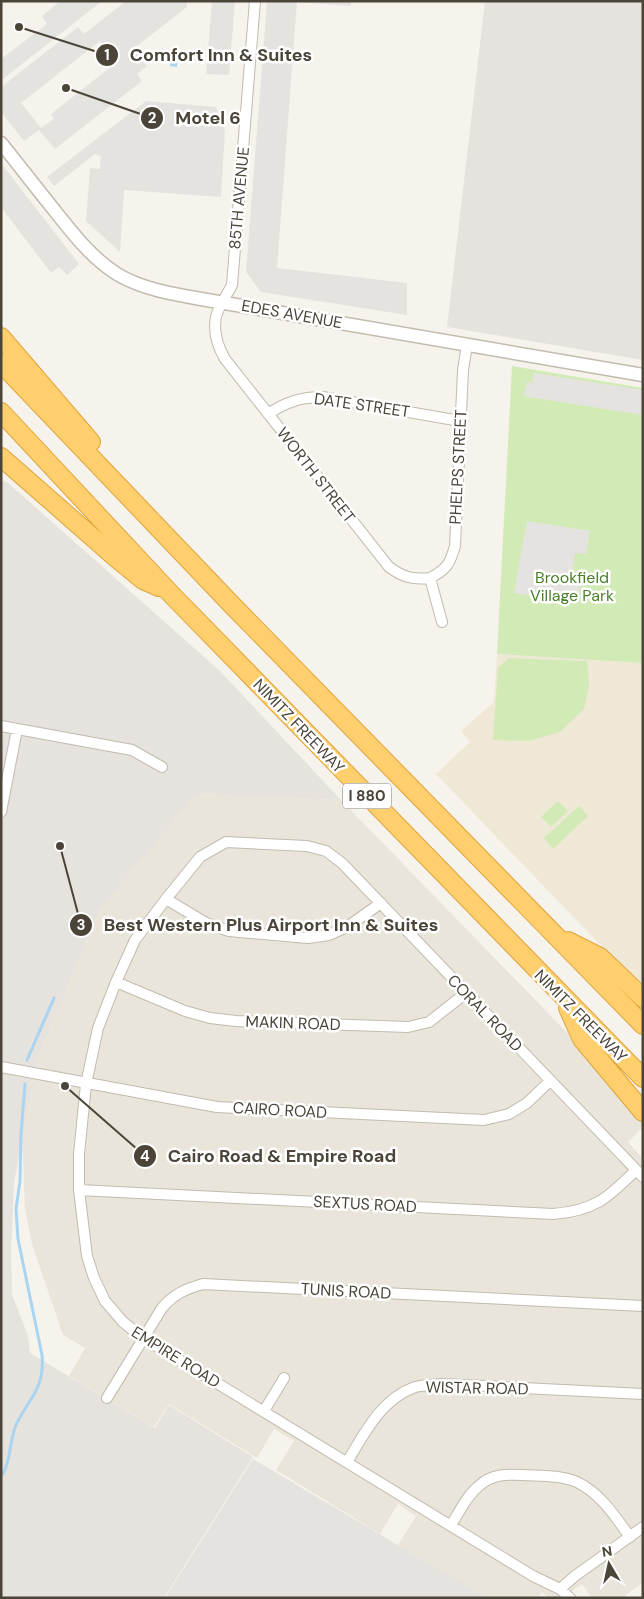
<svg xmlns="http://www.w3.org/2000/svg" width="644" height="1599" viewBox="0 0 644 1599" font-family="'DM Sans',sans-serif">
<style>
.residential{fill:#eae5da}
.industrial{fill:#e6e2dd}
.education{fill:#efe8d6}
.green{fill:#d2eab5}
.parking{fill:#e5e3e0;fill-rule:evenodd}
.water{fill:#a9d4f2}
.lines{fill:none;stroke-linecap:round;stroke-linejoin:round}
.stream{stroke:#a9d4f2;stroke-width:3}
.minor-casing{stroke:#c2bbae;stroke-width:12}
.tertiary-casing{stroke:#c2bbae;stroke-width:15}
.motorway-casing{stroke:#e0a43c;stroke-width:20}
.minor{stroke:#fff;stroke-width:10}
.tertiary{stroke:#fff;stroke-width:12}
.motorway{stroke:#ffcf6e;stroke-width:18}
.labels{text-anchor:middle;dominant-baseline:central;stroke-width:5;stroke-linejoin:round;paint-order:stroke}
.shield{fill:#fff;stroke:#817c74;stroke-width:1}
.shield-label{font-size:15px;font-weight:bold;fill:#4b4439}
.street-label{font-size:16px;fill:#4b4439;stroke:#fff}
.park-label{font-size:16px;fill:#4a7f2a;stroke:#fff}
.leader{fill:none;stroke:#4b4439;stroke-width:2}
.callout-dot{fill:#4b4439;stroke:#fff;stroke-width:2}
.mark-label{font-size:15px;text-anchor:middle;font-weight:bold;fill:#fff}
.callout-label{font-size:18px;text-anchor:middle;font-weight:bold;fill:#4b4439;stroke:#fff;stroke-width:5;stroke-linejoin:round;paint-order:stroke}
</style>
<rect width="100%" height="100%" fill="#f6f3ec"/>
<!-- residential -->
<path class="residential" d="M197 794 341 800 616 1083 643 1118V1127L628 1142 643 1159V1582L622 1598H592L582 1584 562 1598H549L542 1592 538 1598H484L398 1545 416 1516 398 1504 380 1534 276 1470 294 1441 274 1429 257 1458 169 1404 154 1427 69 1376 85 1348 63 1335 32 1244 25 1209 22 1135 36 1062 99 911Z"/>
<!-- industrial -->
<path class="industrial" d="M485 1H643V360L447 327Z
M1 480 7 482 220 671 341 800 197 794 99 911 36 1062 14 1183 11 1250 12 1294 28 1336 30 1353 155 1428 169 1405 253 1457 164 1598H1Z"/>
<!-- education -->
<path class="education" d="M497 654 643 663V983L610 955 436 774 470 742 461 731 494 702Z"/>
<!-- green -->
<path class="green" d="M512 366 643 388V663L497 654Z
M509 658 587 661 589 684 584 709 560 732 528 741 493 740 498 668Z
M558 801 568 811 551 827 541 817Z
M579 806 588 816 553 849 544 838Z"/>
<!-- parking -->
<path class="parking" d="M60 1H102L3 79 1 76V59L47 24 42 16Z
M126 1H187V7L133 49 147 66 137 74 142 81 55 149 39 130 24 141 1 112V87L78 27 84 34ZM100 41 117 62 51 114 54 119 41 128 21 103Z
M212 1H235L229 75 206 74Z
M267 1H351V6L297 2 277 268 407 283V315L261 292 246 272Z
M146 101 216 107 225 131 221 197 124 190 120 252 86 221 90 168 100 169 101 156 95 154 54 186 47 177Z
M1 163 79 264 67 275 59 267 51 273 1 207Z
M534 373 643 390V415L524 396 527 382 532 383Z
M527 521 590 531 586 554 575 553 572 573 582 575 577 603 514 593Z
M253 1459 487 1598H165Z"/>
<!-- water -->
<path class="water" d="M172 53 178 54 177 67 170 66Z"/>
<g class="lines">
<!-- stream -->
<path class="stream" d="M27 1060 54 998
M1 1477C11 1463 9 1442 16 1425 29 1398 45 1389 42 1355L18 1239 16 1209 20 1181 21 1134 25 1084"/>
<defs>
<path id="minor" d="M255 1 232 285C227 295 218 307 216 317 213 332 218 347 225 359L389 567C403 577 412 580 430 578L442 622
M268 414C286 402 301 397 323 397L460 421
M430 578C446 570 450 564 455 546L463 370 467 345
M1 726 132 750 162 767
M1 812 17 729
M166 899 206 923 229 931 308 938 329 935 347 927 381 903
M116 982 185 1011 210 1018 236 1021 408 1027 429 1022 466 993
M1 1067 217 1107 484 1120 509 1114 527 1103 550 1081
M79 1190 553 1214C594 1211 608 1198 636 1170
M107 1398 162 1308C174 1294 185 1289 203 1284L643 1306
M264 1411 284 1378
M347 1462C365 1433 381 1399 415 1387 423 1385 434 1385 443 1384L643 1394
M451 1525C460 1511 467 1495 480 1485 492 1474 508 1474 523 1475 541 1476 560 1475 577 1482 600 1493 615 1516 630 1537
M560 1589 575 1576 643 1527
M570 1598 560 1589 533 1576 143 1338 123 1322 105 1301 94 1278 87 1256 79 1190V1154L86 1084 98 1028 116 982 135 940 166 899 200 857 226 842 307 846 326 851 342 863 643 1177"/>
<path id="tertiary" d="M1 143C18 164 34 185 51 206 71 231 90 257 117 274 142 289 172 294 201 299L643 375"/>
<path id="motorway" d="M1 337 91 442
M1 363 232 605 643 1025
M1 412 170 593 643 1078
M1 457 115 557 143 580 159 587
M568 941 600 957 643 998
M568 1008 582 1039 643 1112"/>
</defs>
<!-- minor casing -->
<use href="#minor" class="minor-casing"/>
<!-- tertiary casing -->
<use href="#tertiary" class="tertiary-casing"/>
<!-- motorway casing -->
<use href="#motorway" class="motorway-casing"/>
<!-- minor -->
<use href="#minor" class="minor"/>
<!-- tertiary -->
<use href="#tertiary" class="tertiary"/>
<!-- motorway -->
<use href="#motorway" class="motorway"/>
</g>
<g class="labels">
<!-- shield labels -->
<rect class="shield" x="343" y="783.5" width="48" height="25" rx="4"/>
<g class="shield-label">
<text x="367" y="796">I 880</text>
</g>
<!-- street labels -->
<g class="street-label">
<text transform="translate(239 198) rotate(-85)">85TH AVENUE</text>
<text transform="translate(292 314) rotate(10)">EDES AVENUE</text>
<text transform="translate(362 405) rotate(8)">DATE STREET</text>
<text transform="translate(458 467) rotate(-87)">PHELPS STREET</text>
<text transform="translate(316 475) rotate(52)">WORTH STREET</text>
<text transform="translate(299 726) rotate(46)">NIMITZ FREEWAY</text>
<text transform="translate(485 1013) rotate(46)">CORAL ROAD</text>
<text transform="translate(581 1016) rotate(45)">NIMITZ FREEWAY</text>
<text transform="translate(293 1023) rotate(2)">MAKIN ROAD</text>
<text transform="translate(280 1110) rotate(3)">CAIRO ROAD</text>
<text transform="translate(365 1204) rotate(3)">SEXTUS ROAD</text>
<text transform="translate(346 1291) rotate(3)">TUNIS ROAD</text>
<text transform="translate(176 1357) rotate(32)">EMPIRE ROAD</text>
<text transform="translate(477 1388) rotate(1)">WISTAR ROAD</text>
</g>
<!-- park labels -->
<g class="park-label">
<text x="572" y="577">Brookfield<tspan x="572" dy="18">Village Park</tspan></text>
</g>
</g>
<!-- callouts -->
<path class="leader" d="M19 27L107 55M66 88L152 118M60 846L81 925M65 1086L145 1156"/>
<g class="callout-dot">
<circle cx="19" cy="27" r="5"/>
<circle cx="66" cy="88" r="5"/>
<circle cx="60" cy="846" r="5"/>
<circle cx="65" cy="1086" r="5"/>
<circle cx="107" cy="55" r="12"/>
<circle cx="152" cy="118" r="12"/>
<circle cx="81" cy="925" r="12"/>
<circle cx="145" cy="1156" r="12"/>
</g>
<g class="mark-label">
<text x="107" y="60">1</text>
<text x="152" y="123">2</text>
<text x="81" y="930">3</text>
<text x="145" y="1161">4</text>
</g>
<g class="callout-label">
<text x="221" y="61">Comfort Inn &amp; Suites</text>
<text x="208" y="124">Motel 6</text>
<text x="271" y="931">Best Western Plus Airport Inn &amp; Suites</text>
<text x="282" y="1162">Cairo Road &amp; Empire Road</text>
</g>
<!-- border -->
<rect width="644" height="1599" fill="none" stroke="#4b4439" stroke-width="5"/>
<!-- north arrow -->
<g transform="translate(609 1564) rotate(351)" stroke="#ffffff" stroke-width="4" paint-order="stroke">
<path d="M0-4L9 19L0 12L-9 19Z" fill="#4b4439"/>
<text y="-8" font-size="14" font-weight="bold" text-anchor="middle" fill="#4b4439">N</text>
</g>
</svg>
